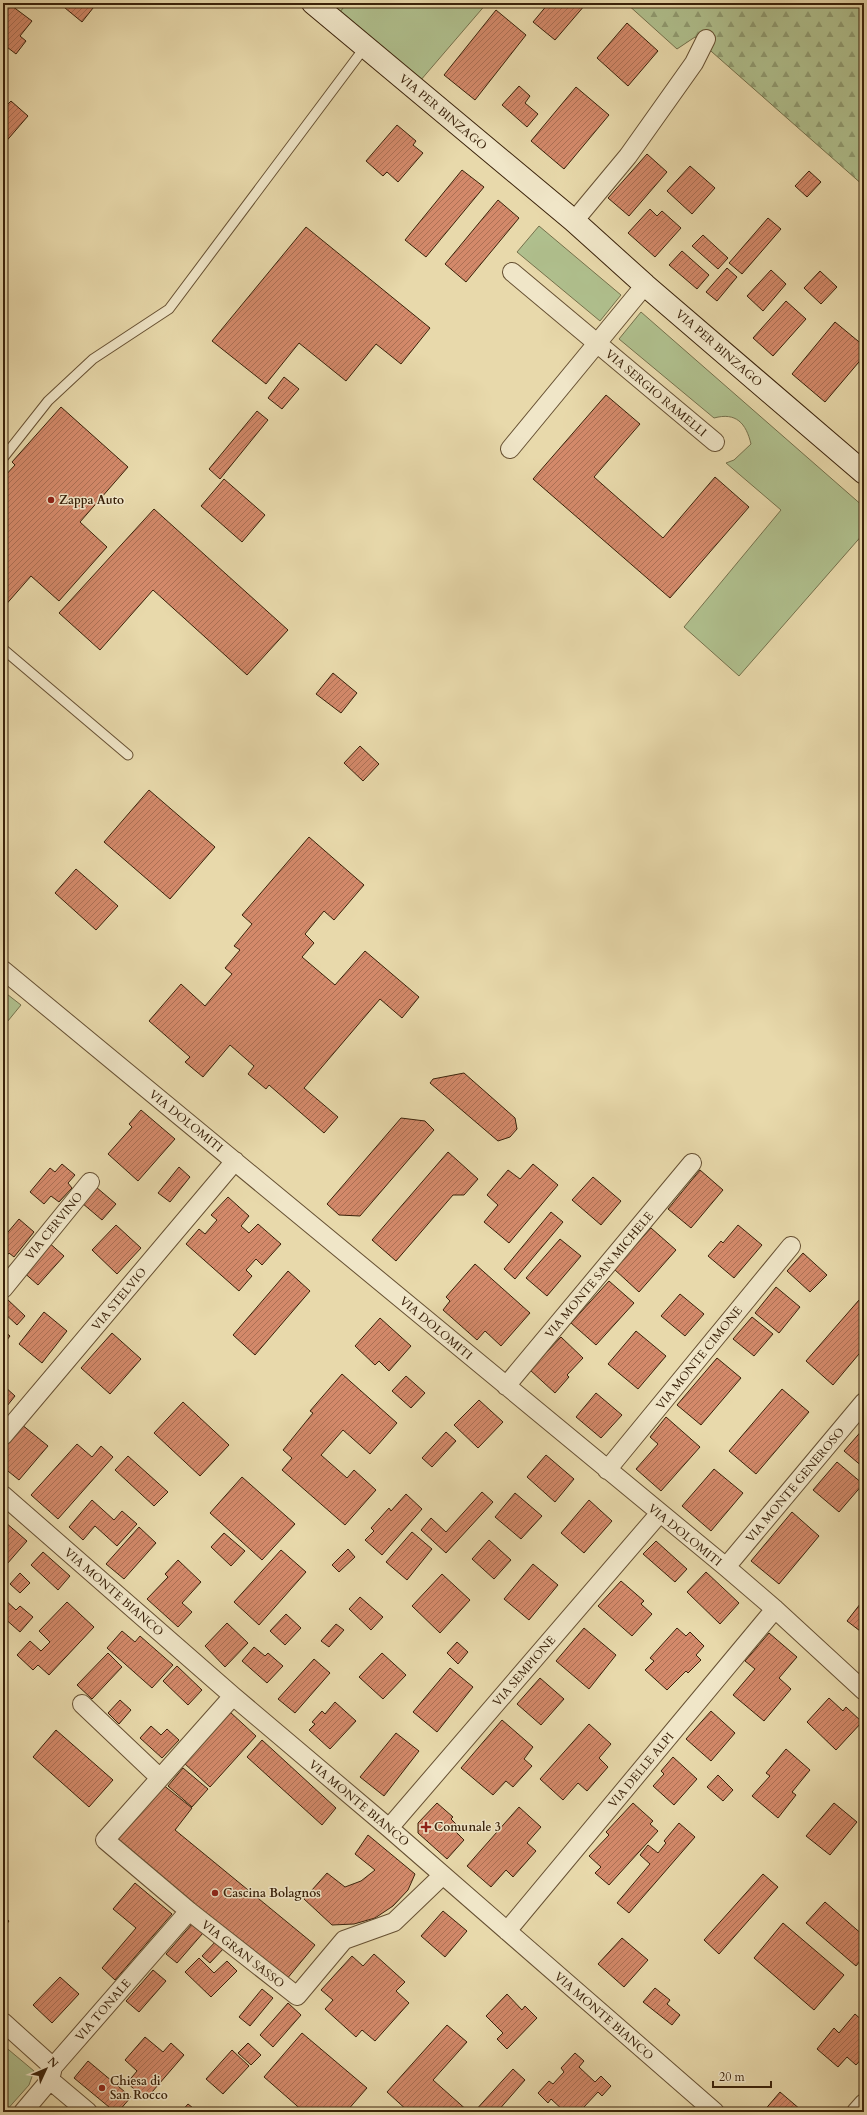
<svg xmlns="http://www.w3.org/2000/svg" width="867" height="2115" viewBox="0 0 867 2115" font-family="Cardo,serif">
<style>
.grass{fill:#b0c08e;stroke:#75714c}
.forest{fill:url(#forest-firs);stroke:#75714c}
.building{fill:url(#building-hatch);stroke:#3a220a}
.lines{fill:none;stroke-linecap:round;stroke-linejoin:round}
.lane-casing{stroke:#665032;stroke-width:11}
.street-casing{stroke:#665032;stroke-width:20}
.secondary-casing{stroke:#3a220a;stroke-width:24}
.lane{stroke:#f0e6c8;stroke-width:9}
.street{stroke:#f0e6c8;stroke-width:18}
.secondary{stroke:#f0e6c8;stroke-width:22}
.poi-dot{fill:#8f2418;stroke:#f0e6c8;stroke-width:1.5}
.labels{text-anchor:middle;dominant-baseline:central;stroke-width:3;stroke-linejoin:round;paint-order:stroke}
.street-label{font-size:12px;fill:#3a220a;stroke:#f0e6c8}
.poi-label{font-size:12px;font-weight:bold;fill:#3a220a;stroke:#f0e6c8;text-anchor:start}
</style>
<defs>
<pattern id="forest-firs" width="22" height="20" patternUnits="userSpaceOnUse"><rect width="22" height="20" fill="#b0c08e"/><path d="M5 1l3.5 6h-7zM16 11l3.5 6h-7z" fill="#909c72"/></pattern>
<pattern id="building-hatch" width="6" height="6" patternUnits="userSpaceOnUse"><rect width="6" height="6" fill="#d3896a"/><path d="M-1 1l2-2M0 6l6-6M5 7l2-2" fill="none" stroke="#ac7055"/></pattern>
</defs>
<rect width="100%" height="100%" fill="#e8d9ab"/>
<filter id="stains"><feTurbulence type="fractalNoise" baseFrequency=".005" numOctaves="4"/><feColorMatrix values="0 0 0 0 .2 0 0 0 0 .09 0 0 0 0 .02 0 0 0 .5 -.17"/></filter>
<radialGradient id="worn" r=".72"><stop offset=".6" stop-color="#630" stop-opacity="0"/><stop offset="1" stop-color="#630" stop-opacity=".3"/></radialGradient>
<!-- grass -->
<path class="grass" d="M330 3H487L420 81Z
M539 226 621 295 600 321 517 252Z
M641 312 864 507V533L739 676 684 627 781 510 726 463 734 460 751 444C746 423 736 412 714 418L619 339Z
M3 991 21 1005 3 1027Z
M3 2045 34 2071 29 2085 5 2112H3Z"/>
<!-- forest -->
<path class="forest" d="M330 3H347L340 12Z
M626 3H864V186L695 37 677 49Z"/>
<!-- building -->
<path class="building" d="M3 3H8L32 21 20 36 26 41 16 54 3 44Z
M59 3H97L82 22Z
M546 3H583L585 5 555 40 533 22 548 4Z
M496 10 526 35 475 100 444 75Z
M627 23 658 51 628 86 597 58Z
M519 86 530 96 525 103 538 114 527 127 502 105Z
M576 87 609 115 564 169 531 141Z
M11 101 28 116 3 145V102L7 105Z
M397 125 416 141 413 145 423 153 398 182 387 172 383 176 366 161Z
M647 154 667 172 629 216 608 198Z
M690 166 715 188 692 214 667 191Z
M462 170 484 187 426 257 405 240Z
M809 171 821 182 807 197 795 186Z
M498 200 519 218 466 282 445 264Z
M650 209 657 216 662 211 681 228 655 257 628 233Z
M768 218 781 229 742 274 729 263Z
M306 227 430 328 401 364 376 344 346 381 299 343 266 384 212 341Z
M703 235 728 258 718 269 692 246Z
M682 251 709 275 697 289 669 265Z
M727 268 737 277 717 301 706 292Z
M771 270 786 284 763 311 747 296Z
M820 271 837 287 821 304 804 288Z
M786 301 806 319 773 356 753 338Z
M835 322 864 346V356L825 402 792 374Z
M284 377 299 389 282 409 268 398Z
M606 395 640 424 594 477 663 538 715 477 749 507 670 598 533 479Z
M61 407 128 467 80 522 107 547 59 601 31 576 3 608V478L15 465 12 462Z
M257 411 268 420 220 479 209 469Z
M224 479 265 515 242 542 201 506Z
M154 509 288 630 247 675 153 590 100 650 59 613Z
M333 673 357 693 341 713 316 694Z
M360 746 379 764 363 781 344 763Z
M149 790 215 847 170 899 104 842Z
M309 837 364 885 334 920 324 911 305 934 314 943 302 957 335 985 365 951 419 997 402 1018 380 999 304 1088 338 1117 324 1133 269 1085 266 1089 248 1074 254 1066 230 1045 203 1077 185 1062 190 1057 149 1021 181 984 205 1006 232 974 225 968 240 950 234 946 252 924 242 915Z
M76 869 118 906 96 930 55 893Z
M464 1073 515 1118 517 1129 510 1137 498 1141 430 1083 433 1079Z
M141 1110 175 1139 138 1181 108 1154 132 1127 129 1124Z
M401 1118 425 1121 434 1130 360 1216 339 1215 327 1204Z
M448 1152 478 1179 464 1195H453L396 1261 372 1240Z
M62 1164 75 1175 68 1183 72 1188 59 1202 51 1196 44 1204 30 1192 50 1168 55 1172Z
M533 1164 558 1185 509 1243 484 1222 498 1205 487 1195 508 1170 520 1179Z
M179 1167 190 1177 170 1202 158 1193Z
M700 1170 723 1190 691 1228 668 1209Z
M593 1177 621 1201 601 1225 572 1200Z
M96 1187 116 1204 102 1220 82 1203Z
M228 1197 249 1216 241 1226 249 1233 258 1224 281 1244 262 1265 256 1259 246 1270 252 1276 239 1291 186 1244 199 1229 205 1234 217 1220 211 1215Z
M551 1212 563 1222 515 1279 504 1269Z
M19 1219 34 1232 14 1257 9 1253 3 1260V1238Z
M116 1225 141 1248 117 1274 92 1250Z
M738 1225 762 1245 734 1278 708 1256 721 1241 723 1243Z
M651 1228 676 1250 639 1292 614 1269Z
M560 1239 581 1256 547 1296 526 1278Z
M47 1241 64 1256 38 1285 21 1270Z
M803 1253 827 1275 810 1292 787 1271Z
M475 1264 530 1313 501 1346 485 1331 477 1340 443 1310 450 1301 446 1297Z
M288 1271 310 1291 255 1355 233 1335Z
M609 1281 634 1303 596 1345 571 1323Z
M776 1287 800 1307 779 1333 755 1313Z
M680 1294 704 1314 685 1336 661 1316Z
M7 1299 25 1316 17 1325 3 1312V1303Z
M859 1300 864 1304V1348L833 1385 806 1361Z
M44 1312 67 1331 42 1363 19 1344Z
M752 1317 773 1334 754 1356 733 1339Z
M380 1318 411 1346 389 1371 379 1361 375 1365 355 1346Z
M3 1330 10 1336 3 1345Z
M636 1331 666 1356 638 1389 608 1364Z
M112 1333 141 1359 110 1394 81 1368Z
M561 1337 583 1358 567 1375 569 1377 555 1393 530 1370Z
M717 1358 741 1378 701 1425 677 1405Z
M342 1374 397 1423 370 1454 343 1430 321 1455 347 1478 354 1470 376 1490 345 1525 282 1470 292 1458 283 1450 313 1413 310 1411Z
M406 1376 425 1393 411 1408 392 1391Z
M3 1385 15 1396 3 1411Z
M782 1389 809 1412 756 1474 729 1451Z
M596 1393 622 1415 601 1438 576 1417Z
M479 1400 503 1422 478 1448 454 1425Z
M183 1402 229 1445 200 1476 154 1433Z
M666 1417 700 1447 661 1491 636 1469 658 1444 650 1437Z
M21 1424 48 1446 19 1480 3 1467V1446Z
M864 1428V1468L844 1451Z
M446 1432 456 1441 432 1467 422 1458Z
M77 1444 92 1457 101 1446 113 1457 58 1519 31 1495Z
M546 1455 574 1479 555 1502 527 1477Z
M128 1456 168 1492 154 1506 115 1470Z
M837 1462 863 1484 839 1512 813 1490Z
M714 1469 743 1493 711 1531 682 1506Z
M242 1477 295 1524 262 1560 210 1513Z
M482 1492 493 1502 446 1553 421 1530 431 1518 446 1532Z
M515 1493 542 1516 521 1539 495 1517Z
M406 1494 422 1509 382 1555 365 1540 374 1531 371 1528 389 1508 391 1511Z
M92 1500 114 1520 122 1511 137 1524 117 1546 95 1526 83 1540 69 1527Z
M589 1500 612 1521 584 1553 561 1533Z
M792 1512 819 1536 779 1584 751 1561Z
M5 1522 27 1541 7 1564 3 1560V1525Z
M139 1527 156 1543 124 1579 106 1564Z
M412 1532 432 1549 407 1580 386 1562Z
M224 1533 245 1551 231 1566 211 1547Z
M489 1540 511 1560 494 1579 472 1559Z
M656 1541 687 1569 675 1582 643 1554Z
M348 1549 355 1557 339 1572 332 1565Z
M281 1550 306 1572 259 1625 234 1602Z
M43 1552 70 1576 58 1590 31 1565Z
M178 1560 201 1582 182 1603 192 1612 178 1627 147 1599 168 1577 165 1574Z
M533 1564 558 1585 529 1620 504 1599Z
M706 1572 739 1603 720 1624 687 1592Z
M20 1573 30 1583 20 1593 10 1584Z
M442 1574 470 1600 440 1633 412 1606Z
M621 1581 644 1601 641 1604 652 1614 632 1636 598 1606Z
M360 1597 383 1617 371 1630 349 1609Z
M3 1598 16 1610 20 1606 33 1617 20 1632 3 1617Z
M864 1599V1634L847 1621Z
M67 1602 94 1627 49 1675 38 1665 33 1670 17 1655 30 1641 41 1651 50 1642 39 1631Z
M286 1614 301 1628 285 1645 270 1631Z
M227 1623 248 1643 225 1667 205 1646Z
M336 1624 344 1630 329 1647 321 1641Z
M584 1628 616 1655 589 1689 556 1661Z
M677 1628 686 1636 690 1632 704 1646 696 1655 701 1660 688 1673 686 1671 667 1690 645 1670 654 1661 650 1658Z
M122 1631 135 1642 140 1636 173 1665 152 1688 107 1648Z
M769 1633 797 1657 779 1678 791 1689 764 1721 733 1695 755 1669 745 1661Z
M457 1642 468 1652 458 1664 447 1653Z
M254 1647 265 1656 268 1653 283 1666 267 1683 242 1661Z
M108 1653 122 1667 92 1699 77 1685Z
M382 1653 406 1675 383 1699 359 1677Z
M314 1659 330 1673 295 1713 278 1699Z
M177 1666 202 1690 188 1705 163 1681Z
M450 1668 473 1687 437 1732 413 1712Z
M540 1678 564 1699 541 1725 517 1704Z
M829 1698 843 1711 846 1707 862 1722 836 1750 807 1722Z
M120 1700 131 1710 119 1724 108 1713Z
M335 1702 356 1721 330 1749 309 1730 315 1724 312 1722 322 1711 325 1714Z
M711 1711 735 1733 711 1761 686 1739Z
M230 1712 256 1736 210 1787 184 1763Z
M502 1720 533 1747 524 1759 532 1766 513 1787 506 1781 493 1795 461 1768Z
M589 1724 611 1744 599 1758 608 1767 587 1791 578 1783 563 1800 540 1779Z
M151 1726 161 1735 167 1729 179 1740 162 1758 140 1738Z
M56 1730 113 1780 89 1807 33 1757Z
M396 1733 419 1751 384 1796 360 1777Z
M262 1740 336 1808 322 1825 247 1757Z
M786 1749 810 1770 792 1792 796 1795 778 1818 752 1796 770 1776 766 1773Z
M673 1757 697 1779 674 1805 653 1786 664 1774 661 1771Z
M183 1768 208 1789 192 1807 168 1786Z
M718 1775 733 1790 723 1801 707 1787Z
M162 1784 192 1808 175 1830 315 1945 286 1980 116 1841Z
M437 1803 453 1817 451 1819 459 1827 455 1831 464 1840 447 1859 418 1833V1823Z
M633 1803 653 1821 650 1824 658 1831 609 1885 595 1873 601 1867 589 1856 609 1835 606 1832Z
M834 1803 857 1822 830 1855 806 1836Z
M519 1807 541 1827 527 1843 536 1851 513 1877 506 1870 491 1887 467 1866Z
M679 1823 695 1837 629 1913 617 1903 650 1864 640 1855 648 1845 658 1853 666 1843 664 1841Z
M368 1835 415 1874 408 1890 393 1906 375 1918 354 1924 332 1925 304 1899 327 1873 345 1887 361 1881 375 1870 355 1854Z
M763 1874 778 1887 719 1954 704 1940Z
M135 1883 172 1914 115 1980 102 1968 136 1928 113 1909Z
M825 1902 864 1936V1956L856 1966 806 1923Z
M443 1911 467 1931 445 1957 421 1936Z
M3 1916 9 1921 3 1929Z
M783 1923 844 1975 814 2010 754 1958Z
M192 1924 203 1933 177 1963 166 1954Z
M622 1938 648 1960 624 1987 598 1964Z
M217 1940 225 1947 210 1963 202 1956Z
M374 1954 405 1982 396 1991 409 2003 375 2041 362 2030 356 2037 325 2009 333 2000 321 1990 352 1956 363 1966Z
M199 1958 214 1973 227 1961 237 1971 211 1997 185 1972Z
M153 1970 166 1981 139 2012 126 2001Z
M60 1977 79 1994 52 2023 33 2005Z
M655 1988 670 2000 667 2004 680 2015 672 2025 643 2002Z
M262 1989 273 1998 250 2026 239 2017Z
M507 1994 522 2010 525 2006 537 2018 507 2049 497 2039 503 2033 486 2016Z
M288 2003 301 2015 273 2047 260 2035Z
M855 2014 864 2022V2056L856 2065 847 2057 838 2067 817 2049 834 2028 839 2033Z
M447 2025 467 2042 433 2080 469 2112H409L387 2092Z
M302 2033 367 2088 346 2112H304L264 2077Z
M145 2037 163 2052 171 2043 184 2055 146 2099 127 2083 137 2071 125 2060Z
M248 2043 261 2055 251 2065 238 2053Z
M232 2050 249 2066 223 2094 206 2079Z
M575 2053 584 2061 579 2067 595 2082 601 2076 611 2086 602 2096 598 2092 583 2108 587 2112H565L551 2099 548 2103 538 2093 549 2081 553 2084 564 2072 561 2068Z
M88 2061 131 2097 118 2112H115L74 2078Z
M513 2069 525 2080 497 2112H474Z
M780 2092 801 2110 799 2112H763Z
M188 2104 198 2112H181Z"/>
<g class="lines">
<defs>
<path id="lane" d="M3 458 48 401 93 359 169 309 365 47
M3 649 128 755"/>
<path id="street" d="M574 221 628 156 694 63 706 39
M512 272 715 442
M510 449 645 285
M3 970 726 1567 775 1609 864 1691
M3 1289 90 1182
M506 1386 692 1163
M3 1436 235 1161
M607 1470 791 1246
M3 1495 233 1696 389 1828 715 2112
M726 1567 864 1402
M233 1696 105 1840 189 1911 297 1996 344 1940 394 1922 443 1875
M82 1704 160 1778
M389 1828 659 1514
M507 1931 775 1609
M3 2022 53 2067
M50 2080 88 2112
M23 2112 50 2080 53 2067 189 1911
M856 2112 864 2103"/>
<path id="secondary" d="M313 3 574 221 645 285 864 473"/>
</defs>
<!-- lane casing -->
<use href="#lane" class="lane-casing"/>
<!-- street casing -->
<use href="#street" class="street-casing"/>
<!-- secondary casing -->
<use href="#secondary" class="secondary-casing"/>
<!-- lane -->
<use href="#lane" class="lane"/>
<!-- street -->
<use href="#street" class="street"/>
<!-- secondary -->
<use href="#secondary" class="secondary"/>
</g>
<!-- markers -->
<g class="poi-dot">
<circle cx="51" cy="500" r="4"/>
<path d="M424 1821h4v4h4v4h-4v4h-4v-4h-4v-4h4z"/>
<circle cx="215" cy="1893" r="4"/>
<circle cx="102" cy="2088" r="4"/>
</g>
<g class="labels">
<!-- street labels -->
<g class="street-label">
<text transform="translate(443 112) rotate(40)">VIA PER BINZAGO</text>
<text transform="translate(719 348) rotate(41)">VIA PER BINZAGO</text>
<text transform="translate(656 393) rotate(40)">VIA SERGIO RAMELLI</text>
<text transform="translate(186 1121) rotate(39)">VIA DOLOMITI</text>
<text transform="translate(54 1226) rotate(-51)">VIA CERVINO</text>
<text transform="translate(599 1275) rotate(-50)">VIA MONTE SAN MICHELE</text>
<text transform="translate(119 1299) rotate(-50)">VIA STELVIO</text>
<text transform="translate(436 1328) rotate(40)">VIA DOLOMITI</text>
<text transform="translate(699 1358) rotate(-51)">VIA MONTE CIMONE</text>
<text transform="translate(795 1485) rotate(-50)">VIA MONTE GENEROSO</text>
<text transform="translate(685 1535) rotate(39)">VIA DOLOMITI</text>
<text transform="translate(114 1592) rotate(41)">VIA MONTE BIANCO</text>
<text transform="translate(524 1671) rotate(-49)">VIA SEMPIONE</text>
<text transform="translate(641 1770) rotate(-50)">VIA DELLE ALPI</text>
<text transform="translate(359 1803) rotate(40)">VIA MONTE BIANCO</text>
<text transform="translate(243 1954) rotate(38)">VIA GRAN SASSO</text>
<text transform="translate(103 2010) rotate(-49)">VIA TONALE</text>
<text transform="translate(604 2016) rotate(41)">VIA MONTE BIANCO</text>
</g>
<!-- poi labels -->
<g class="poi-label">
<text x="59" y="500">Zappa Auto</text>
<text x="434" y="1827">Comunale 3</text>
<text x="223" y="1893">Cascina Bolagnos</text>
<text x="110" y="2081">Chiesa di<tspan x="110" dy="14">San Rocco</tspan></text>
</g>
</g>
<!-- margin -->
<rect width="867" height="2115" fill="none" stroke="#e8d9ab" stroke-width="16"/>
<rect x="4" y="4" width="859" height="2107" fill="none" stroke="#3a220a" stroke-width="2"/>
<rect x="8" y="8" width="851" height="2099" fill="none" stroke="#3a220a"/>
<!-- north arrow -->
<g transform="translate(46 2069) rotate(46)" stroke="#f0e6c8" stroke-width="3" paint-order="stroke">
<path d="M0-3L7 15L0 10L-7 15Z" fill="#3a220a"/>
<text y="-6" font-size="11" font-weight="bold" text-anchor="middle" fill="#3a220a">N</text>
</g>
<!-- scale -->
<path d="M713 2081v6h58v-6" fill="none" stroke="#3a220a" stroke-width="2"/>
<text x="719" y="2081" font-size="12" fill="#3a220a" stroke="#f0e6c8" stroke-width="3" paint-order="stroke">20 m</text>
<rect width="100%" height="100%" filter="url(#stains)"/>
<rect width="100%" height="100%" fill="url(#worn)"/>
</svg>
